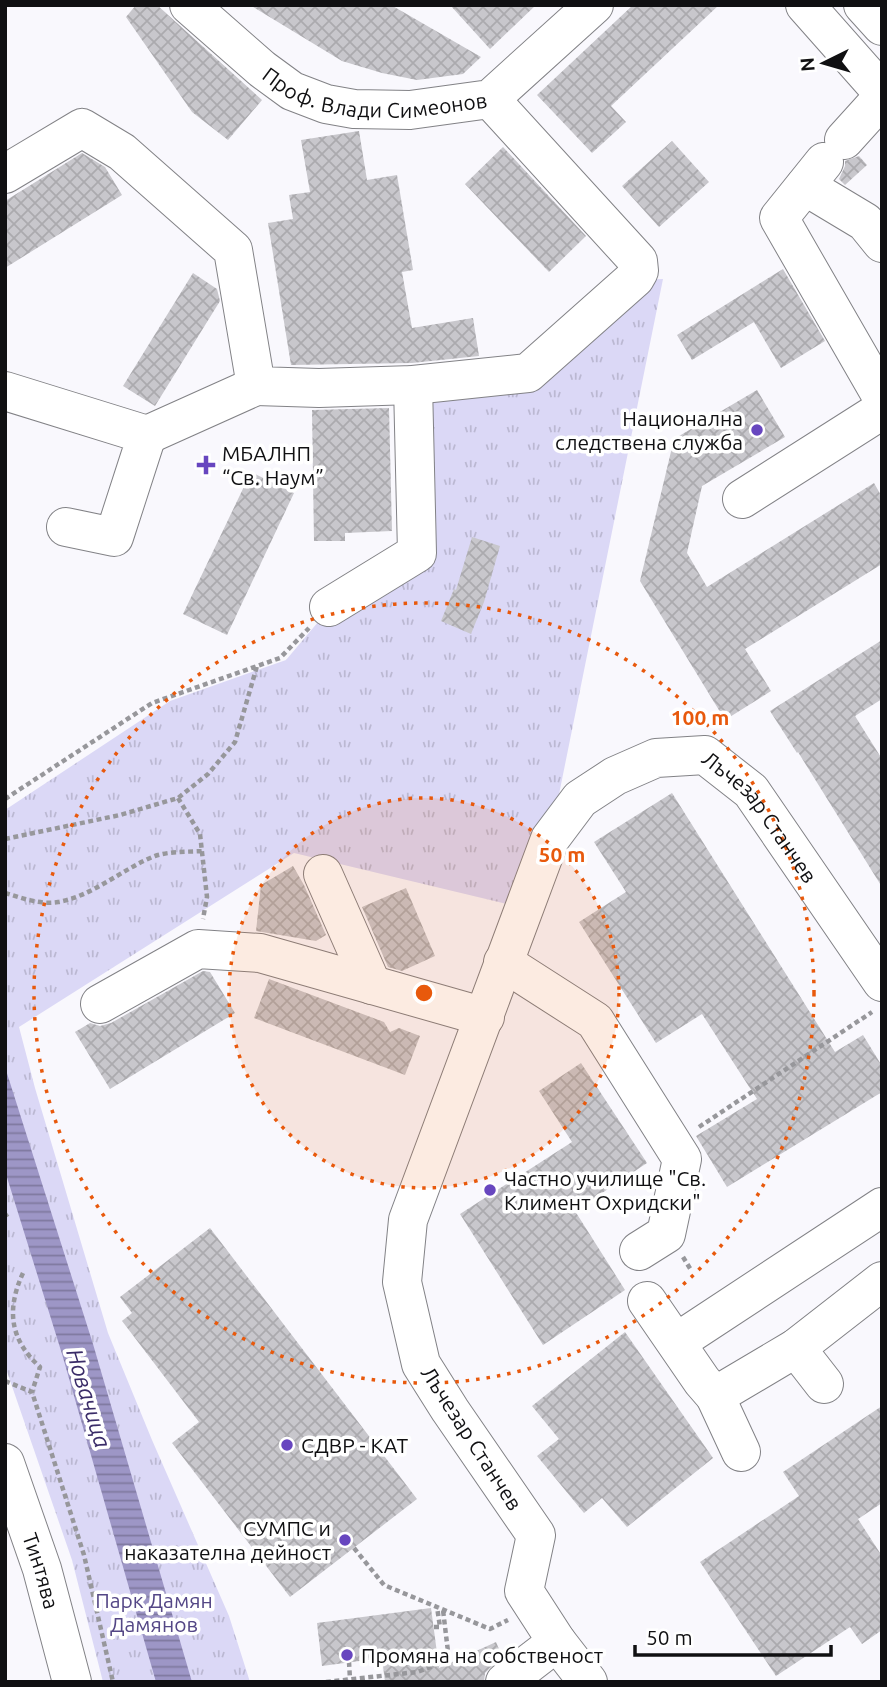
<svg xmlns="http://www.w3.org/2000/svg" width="887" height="1687" viewBox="0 0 887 1687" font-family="Ubuntu,sans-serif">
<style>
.park{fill:url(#park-tufts)}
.water{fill:url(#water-rules)}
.building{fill:url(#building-cross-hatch)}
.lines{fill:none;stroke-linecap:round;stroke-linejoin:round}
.minor-casing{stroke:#828286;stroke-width:40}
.major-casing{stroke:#828286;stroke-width:40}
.path{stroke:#97979b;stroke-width:4.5;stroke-dasharray:5 3.5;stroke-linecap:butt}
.minor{stroke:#fff;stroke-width:38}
.major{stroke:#fff;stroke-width:38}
.ring{fill:none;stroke:#e8590c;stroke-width:3.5;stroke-dasharray:3.5 7}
.poi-dot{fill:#6746bf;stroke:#fff;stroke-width:2.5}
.labels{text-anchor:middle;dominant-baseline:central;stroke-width:7;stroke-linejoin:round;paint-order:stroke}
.street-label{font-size:21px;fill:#101012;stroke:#fff}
.poi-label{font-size:21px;fill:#101012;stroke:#fff;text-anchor:start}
.park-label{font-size:21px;fill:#544786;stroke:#fff}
.water-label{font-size:23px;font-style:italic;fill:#3a2c68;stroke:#fff}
.centre{fill:#e8590c;stroke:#fff;stroke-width:3.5}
.ring-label{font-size:21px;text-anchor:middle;font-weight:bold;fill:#e8590c;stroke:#fff;stroke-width:7;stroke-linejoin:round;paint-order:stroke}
</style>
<defs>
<pattern id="park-tufts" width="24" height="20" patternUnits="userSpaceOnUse" patternTransform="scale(1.75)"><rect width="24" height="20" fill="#dbd8f6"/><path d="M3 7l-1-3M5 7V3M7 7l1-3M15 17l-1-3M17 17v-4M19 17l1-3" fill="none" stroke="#bbb8d2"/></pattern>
<pattern id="water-rules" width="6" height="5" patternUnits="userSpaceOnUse" patternTransform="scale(1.75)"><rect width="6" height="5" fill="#9d96c6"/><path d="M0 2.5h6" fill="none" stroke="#7f799f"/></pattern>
<pattern id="building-cross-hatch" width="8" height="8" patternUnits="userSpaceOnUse" patternTransform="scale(1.75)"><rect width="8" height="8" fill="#c8c7cc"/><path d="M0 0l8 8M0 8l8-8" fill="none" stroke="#abaaae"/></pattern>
</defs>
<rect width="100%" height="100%" fill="#f9f8fd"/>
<!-- park -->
<path class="park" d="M663 279 550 839 524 908 294 853 19 1027 35 1088 108 1333 152 1440 229 1616 250 1682H103L72 1560 5 1366V810L170 701 286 660 324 615 422 557 420 394 525 383 637 280Z"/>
<!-- water -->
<path class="water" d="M5 1067 93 1344 192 1682H156L62 1354 5 1171Z"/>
<!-- building -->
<path class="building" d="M136 5H157L262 100 228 140 192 112 126 17Z
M250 5H391L481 57 463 74 417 80 382 73 342 61Z
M450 5H536L490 49Z
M633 5H719L611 106 626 122 592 153 537 95Z
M359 131 367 180 397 175 413 270 402 272 412 328 473 318 479 356 412 363 291 365 268 223 293 219 289 195 310 192 301 140Z
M672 141 709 182 659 227 622 186Z
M503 147 586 236 549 272 465 184Z
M82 153 105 167 122 195 5 268V201Z
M859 156 867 165 845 185 839 179 845 166V161Z
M783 269 825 341 781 368 754 322 692 360 677 335Z
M193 273 217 289 220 301 155 406 123 386Z
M757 390 785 437 702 486 687 553 707 587 874 483 882 497V564L745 649 771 691 725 720 640 581 674 439Z
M389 408 392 531 345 533V541H314L312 410Z
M251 472 294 493 227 635 183 614Z
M472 537 500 546 484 602 471 634 441 621 454 589 456 590Z
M882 640V699L855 716 882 759V887L798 752 797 753 770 711Z
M672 793 835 1052 863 1035 882 1066V1092L727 1187 696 1136 757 1099 702 1014 656 1043 579 922 626 892 594 842Z
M293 866 304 885 326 935 316 941 256 931 261 885Z
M406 888 435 956 402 971 388 967 362 907Z
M203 971 210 972 235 1013 110 1089 75 1032 90 1023 100 1026 111 1023Z
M269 979 384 1022 390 1032 399 1028 420 1036 405 1075 254 1018Z
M581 1063 647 1163 575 1211 625 1290 543 1345 460 1214 572 1142 539 1091Z
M210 1228 417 1499 290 1597 172 1443 199 1422 122 1321 132 1313 120 1297Z
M625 1332 713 1458 627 1527 602 1498 584 1513 537 1456 559 1439 532 1406Z
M882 1406V1503L858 1519 882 1556V1630L862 1644 850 1627 776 1676 700 1562 799 1496 783 1472Z
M431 1608 439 1668 496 1642 502 1656 485 1673 484 1682H385L382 1658 322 1666 317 1623Z"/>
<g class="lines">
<defs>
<g id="minor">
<path id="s1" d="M189 5 262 69 292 91 326 104 354 109 410 110 490 99 594 5"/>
<path d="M844 140 882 98"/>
<path d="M824 162 779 218 882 397"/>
<path d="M5 174 82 128 122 152 233 250 256 386 319 388 413 385 528 373 635 278 639 271 638 261 490 99"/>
<path d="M805 186 865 222 882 243"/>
<path d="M5 391 147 435 114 537 66 527"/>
<path d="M147 435 256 386"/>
<path d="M742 499 882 410"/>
<path d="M329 607 417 553 413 385"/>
<path d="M323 874 372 985"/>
<path d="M503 962 595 1021 682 1159 666 1234 639 1251"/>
<path d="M100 1004 198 949 260 953 485 1017"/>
<path d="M647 1301 702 1381 715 1396 796 1348 882 1281"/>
<path d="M677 1342 882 1207"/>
<path d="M796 1348 824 1384"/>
<path d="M715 1396 741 1452"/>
<path id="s2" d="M5 1463 42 1569 72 1682"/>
<path d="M505 1682 557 1642"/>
<path id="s3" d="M588 1682 557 1642 524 1591 536 1535 450 1410 421 1364 402 1282 408 1220 550 839 580 799 615 776 656 758 705 755 751 791 882 982"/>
</g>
<path id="major" d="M805 5 882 92
M863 5 882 26"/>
</defs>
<!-- minor casing -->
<use href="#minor" class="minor-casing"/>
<!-- major casing -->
<use href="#major" class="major-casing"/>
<!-- path -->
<path class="path" d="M178 798 200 834 207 897 203 919
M5 799 152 703 280 658 309 628
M5 839 120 815 178 798 208 774 235 742 257 666
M5 893C22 898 40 905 58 902 93 896 122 869 155 856 170 851 189 852 204 851
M699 1127 872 1012
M5 1216 8 1214
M683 1257 691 1270
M23 1273C6 1310 10 1340 40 1367L32 1392
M5 1381 32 1392 84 1555 113 1682
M354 1548 384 1585 490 1629 508 1620
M434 1627H440L437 1607
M349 1662 350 1679
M326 1682 417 1672 449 1660 443 1610"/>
<!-- minor -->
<use href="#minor" class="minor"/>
<!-- major -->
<use href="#major" class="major"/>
</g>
<!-- distance rings -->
<circle cx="424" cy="993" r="195" fill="#e8590c" fill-opacity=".12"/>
<g class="ring">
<circle cx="424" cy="993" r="195"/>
<circle cx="424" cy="993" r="390"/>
</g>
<!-- markers -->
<g class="poi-dot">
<circle cx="757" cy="430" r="7"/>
<path d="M202.5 454.5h7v7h7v7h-7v7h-7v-7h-7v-7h7z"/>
<circle cx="490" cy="1190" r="7"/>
<circle cx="287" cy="1445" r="7"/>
<circle cx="345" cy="1540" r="7"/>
<circle cx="347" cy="1655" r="7"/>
</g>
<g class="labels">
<!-- street labels -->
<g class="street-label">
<text stroke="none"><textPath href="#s1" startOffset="217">Проф. Влади Симеонов</textPath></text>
<text stroke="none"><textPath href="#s3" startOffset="1197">Лъчезар Станчев</textPath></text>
<text transform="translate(472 1438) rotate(57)">Лъчезар Станчев</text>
<text stroke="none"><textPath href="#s2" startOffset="114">Тинтява</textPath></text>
</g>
<!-- poi labels -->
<g class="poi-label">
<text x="743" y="418" text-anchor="end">Национална<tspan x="743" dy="24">следствена служба</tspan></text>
<text x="222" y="453">MБАЛНП<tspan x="222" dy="24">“Св. Наум”</tspan></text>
<text x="504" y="1178">Частно училище "Св.<tspan x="504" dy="24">Климент Охридски"</tspan></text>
<text x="301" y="1445">СДВР - КАТ</text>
<text x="331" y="1528" text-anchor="end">СУМПС и<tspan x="331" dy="24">наказателна дейност</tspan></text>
<text x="361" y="1655">Промяна на собственост</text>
</g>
<!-- park labels -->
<g class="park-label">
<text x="154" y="1600">Парк Дамян<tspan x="154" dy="24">Дамянов</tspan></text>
</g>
<!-- water labels -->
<g class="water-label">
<text transform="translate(89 1398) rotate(73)">Новачица</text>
</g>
</g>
<circle cx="424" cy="993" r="10" class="centre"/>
<g class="ring-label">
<text x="700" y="725">100 m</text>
<text x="562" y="862">50 m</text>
</g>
<!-- border -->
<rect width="887" height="1687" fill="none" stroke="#101012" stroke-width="14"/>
<!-- north arrow -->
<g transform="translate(824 63) rotate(265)" stroke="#ffffff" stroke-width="5" paint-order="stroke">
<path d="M0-5L12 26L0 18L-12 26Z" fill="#101012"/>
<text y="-10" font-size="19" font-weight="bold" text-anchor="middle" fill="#101012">N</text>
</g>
<!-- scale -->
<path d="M635 1645v10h196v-10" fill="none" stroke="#101012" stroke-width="3.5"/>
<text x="646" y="1645" font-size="21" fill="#101012" stroke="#ffffff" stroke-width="5" paint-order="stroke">50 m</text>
</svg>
